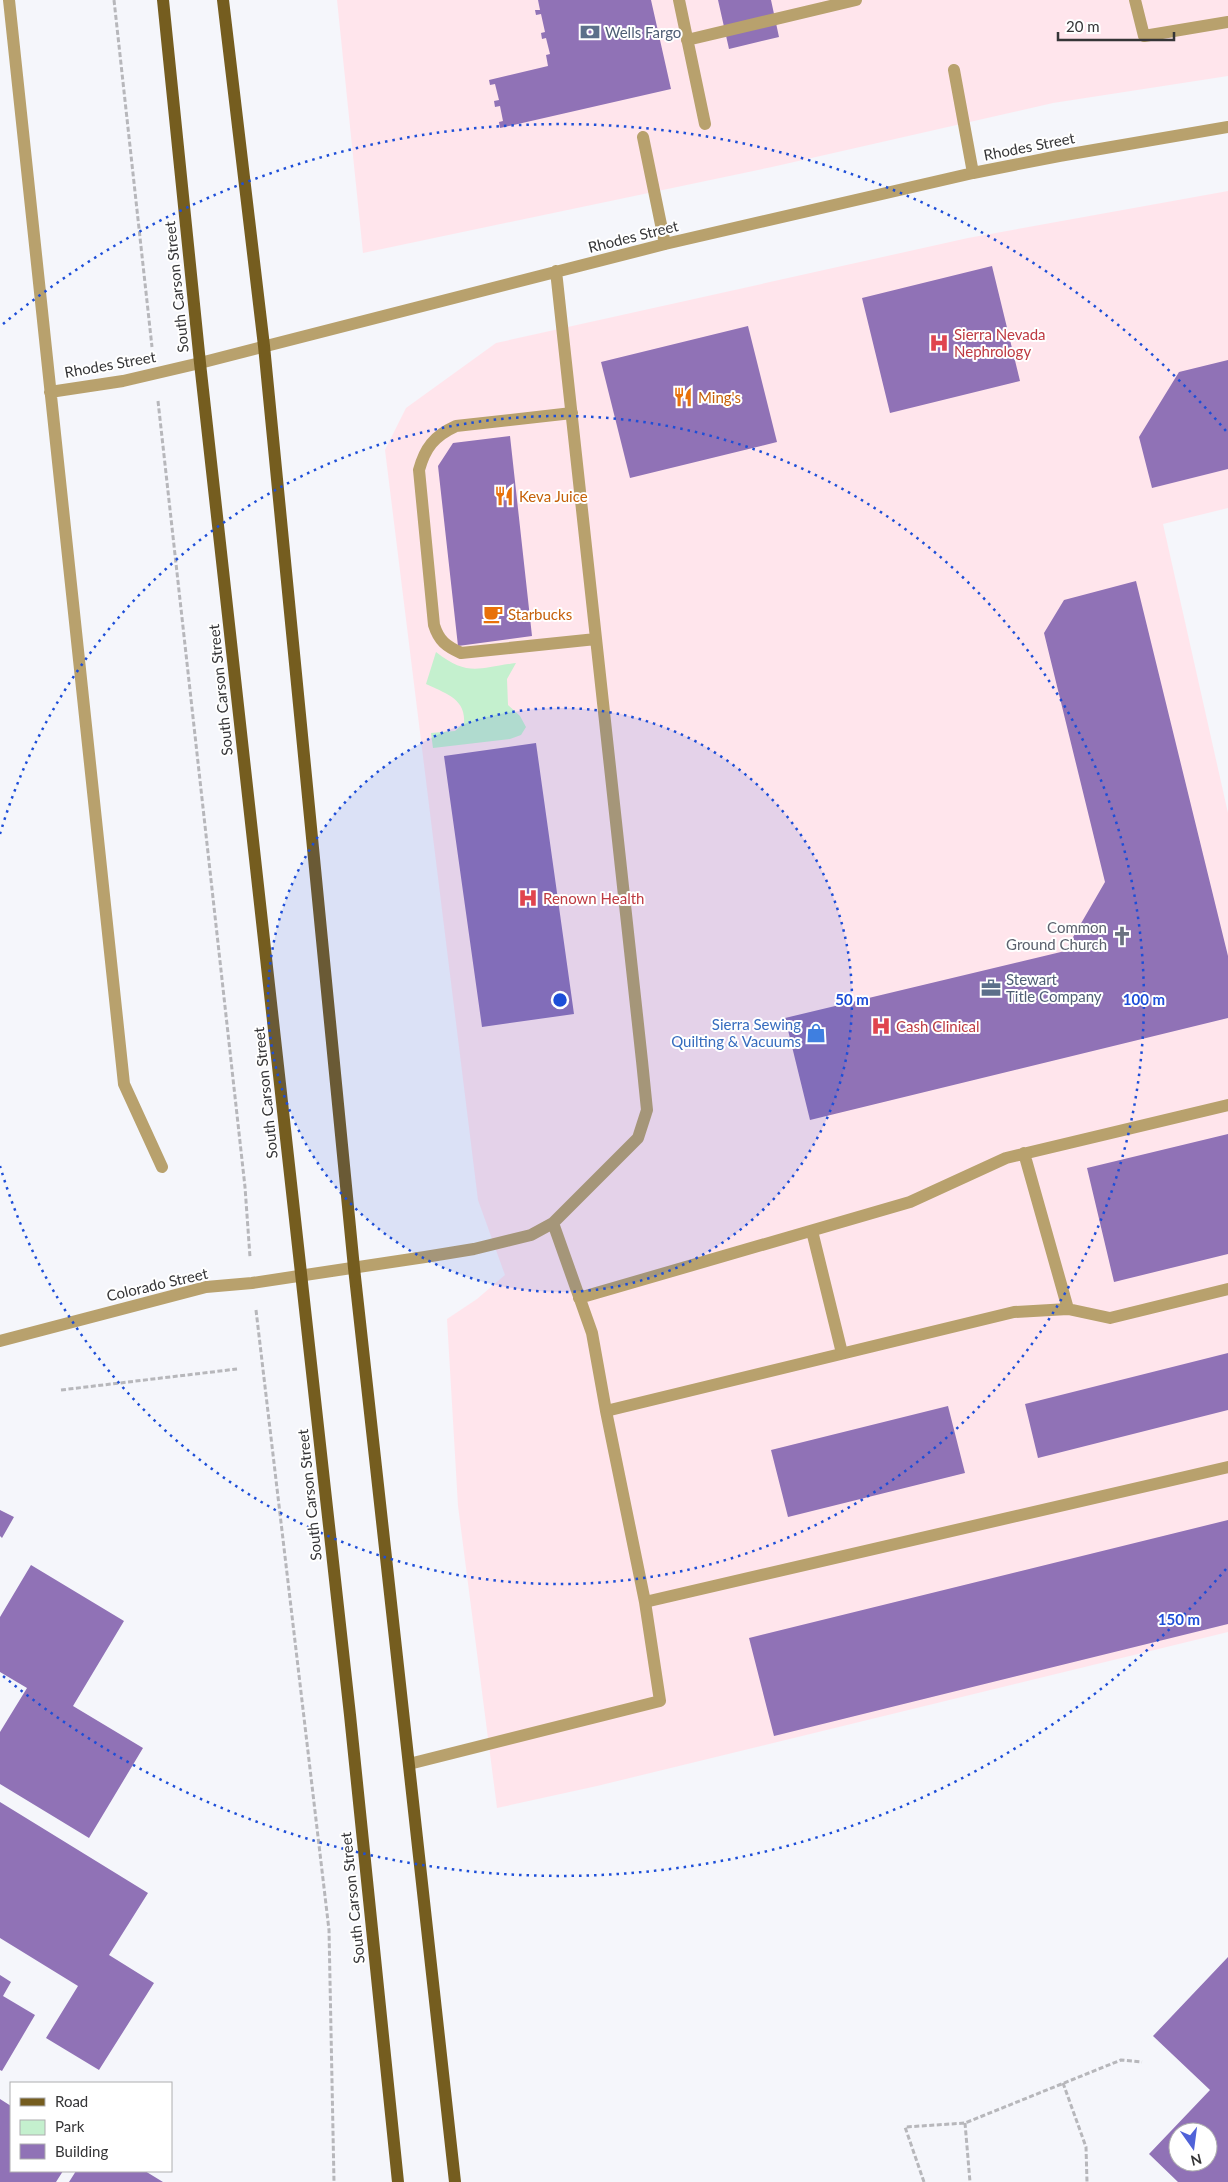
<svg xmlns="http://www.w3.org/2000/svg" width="1228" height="2182" viewBox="0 0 1228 2182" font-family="Lato,sans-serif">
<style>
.commercial{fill:#ffe5ec}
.green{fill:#c4f0ce}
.building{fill:#9072b6;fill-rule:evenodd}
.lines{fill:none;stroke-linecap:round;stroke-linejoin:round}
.path{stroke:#b7b7bb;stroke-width:3;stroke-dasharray:5 2.5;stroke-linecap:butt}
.minor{stroke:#b8a16d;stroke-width:12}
.major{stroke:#755d1f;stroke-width:12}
.ring{fill:none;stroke:#1d4ed8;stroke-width:2.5;stroke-dasharray:2.5 5}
.labels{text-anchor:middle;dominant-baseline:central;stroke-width:4;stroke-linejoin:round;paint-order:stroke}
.service-label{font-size:15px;fill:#4e5e75;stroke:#fff;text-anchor:start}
.street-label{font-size:15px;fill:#353537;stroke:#fff}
.health-label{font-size:15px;fill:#be3a42;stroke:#fff;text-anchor:start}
.food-label{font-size:15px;fill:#c56008;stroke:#fff;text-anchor:start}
.worship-label{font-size:15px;fill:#5b616d;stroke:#fff;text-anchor:end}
.shop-label{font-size:15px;fill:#366cbe;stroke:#fff;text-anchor:end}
.centre{fill:#1d4ed8;stroke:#fff;stroke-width:2.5}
.ring-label{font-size:15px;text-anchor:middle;font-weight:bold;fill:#1d4ed8;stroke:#fff;stroke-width:4;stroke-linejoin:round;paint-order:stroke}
</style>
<rect width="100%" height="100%" fill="#f5f6fb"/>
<!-- commercial -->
<path class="commercial" d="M337 0H1228V76L1053 103 772 167 363 253Z
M1228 191V508L1163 524 1228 813V1632L597 1786 497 1808 458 1506 447 1319 477 1299 505 1275 478 1200 385 450 406 408 496 343 968 238Z"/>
<!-- green -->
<path class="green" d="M436 652C468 677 478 668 516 663L507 679 508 705 520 716 526 727 521 735 510 739 433 748 431 733 455 731 464 723C466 698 444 693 426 684Z"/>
<!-- building -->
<path class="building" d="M538 0H651L671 89 500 128 499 122 503 121 500 106 495 107 494 101 499 100 495 84 490 85 489 80 548 66 546 55 550 54 546 38 542 39 541 33 545 32 541 14 536 15 535 10H540Z
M718 0H771L779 37 729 49Z
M992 266 1020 381 890 413 862 298Z
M748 326 777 442 630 478 601 362Z
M1228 360V469L1152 488 1139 437 1179 372Z
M510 436 532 636 458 646 438 466 453 443Z
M1136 581 1228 956V1018L810 1120 785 1018 1065 951 1105 882 1044 633 1064 600Z
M536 743 574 1014 482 1027 444 756Z
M1228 1134V1254L1114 1282 1087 1168Z
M1228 1353V1410L1038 1458 1025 1404Z
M948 1406 965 1473 788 1517 771 1450Z
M0 1510 14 1517 2 1538 0 1536Z
M1228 1520V1624L774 1736 749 1638Z
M31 1565 124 1621 73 1706 143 1748 89 1838 0 1784V1732L27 1688 0 1672V1617Z
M0 1802 148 1893 109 1955 154 1983 99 2070 46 2038 78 1986 0 1938Z
M1228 1957V2182H1178L1149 2154 1210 2090 1153 2036ZM1178 2132H1208V2162H1178Z
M0 1975 11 1982 3 1996 35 2015 2 2071 0 2070Z
M0 2099 11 2106V2171H63L56 2182H0Z
M76 2171H145L163 2182H69Z"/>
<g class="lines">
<!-- path -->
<path class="path" d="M114 0 152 347
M158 401 245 1187 250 1257
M256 1310 329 1930 334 2182
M61 1390 237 1369
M1063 2083 1086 2147 1087 2182
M965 2123 970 2182
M924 2182 905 2127 965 2123 1121 2060 1142 2062"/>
<!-- minor -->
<path class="minor" d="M9 0 124 1084 162 1167
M679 0 705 124
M1135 0 1144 36 1228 22
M687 40 856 0
M954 70 973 173
M643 137 665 244
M50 392 123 381 200 363 665 244 973 173 1059 156 1228 127
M572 413 456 426C434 436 425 448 419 470L434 625C439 641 446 646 461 653L596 639
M1024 1153 1068 1309
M812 1231 842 1353
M579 1298 910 1202 1006 1158 1228 1105
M0 1341 206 1287 252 1283 425 1257 474 1249 531 1235 553 1223 638 1138 647 1110 642 1061 556 271
M606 1411 1014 1312 1068 1309 1110 1318 1228 1289
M645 1602 1228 1467
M409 1764 660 1701 645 1602 606 1411 592 1333 553 1223"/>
<!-- major -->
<path class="major" d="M163 0 200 363 350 1715 398 2182
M223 0 264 346 354 1268 455 2182"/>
</g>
<!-- distance rings -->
<circle cx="560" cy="1000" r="292" fill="#1d4ed8" fill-opacity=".12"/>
<g class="ring">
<circle cx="560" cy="1000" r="292"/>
<path d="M0 834A584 584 0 1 1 0 1166"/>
<path d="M1226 1569A876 876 0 0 1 3 1676M3 324A876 876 0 0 1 1226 431"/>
</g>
<!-- icons -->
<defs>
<symbol id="bank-bare" viewBox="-9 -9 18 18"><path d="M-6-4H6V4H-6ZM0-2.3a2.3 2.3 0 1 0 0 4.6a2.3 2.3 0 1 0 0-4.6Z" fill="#5c6f8a" stroke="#fff" stroke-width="2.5" paint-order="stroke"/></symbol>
<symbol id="hospital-bare" viewBox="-9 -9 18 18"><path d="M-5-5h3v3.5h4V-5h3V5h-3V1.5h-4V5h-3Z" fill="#e0444e" stroke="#fff" stroke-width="2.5" paint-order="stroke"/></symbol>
<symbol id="restaurant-bare" viewBox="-9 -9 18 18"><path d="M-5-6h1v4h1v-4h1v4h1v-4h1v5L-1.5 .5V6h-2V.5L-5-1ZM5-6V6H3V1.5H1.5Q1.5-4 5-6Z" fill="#e8710a" stroke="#fff" stroke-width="2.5" paint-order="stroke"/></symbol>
<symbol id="cafe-bare" viewBox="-9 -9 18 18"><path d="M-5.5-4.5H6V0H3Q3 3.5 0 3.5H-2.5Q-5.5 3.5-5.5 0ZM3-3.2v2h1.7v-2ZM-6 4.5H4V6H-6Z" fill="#e8710a" stroke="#fff" stroke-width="2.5" paint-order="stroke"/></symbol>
<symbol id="church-bare" viewBox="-9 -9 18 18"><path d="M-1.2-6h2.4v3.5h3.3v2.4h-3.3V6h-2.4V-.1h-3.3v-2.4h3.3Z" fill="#6b7280" stroke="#fff" stroke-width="2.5" paint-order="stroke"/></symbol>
<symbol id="office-bare" viewBox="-9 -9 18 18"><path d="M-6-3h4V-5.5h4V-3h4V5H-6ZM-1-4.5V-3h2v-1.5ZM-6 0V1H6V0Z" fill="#5c6f8a" stroke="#fff" stroke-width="2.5" paint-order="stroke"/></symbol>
<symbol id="shop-bare" viewBox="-9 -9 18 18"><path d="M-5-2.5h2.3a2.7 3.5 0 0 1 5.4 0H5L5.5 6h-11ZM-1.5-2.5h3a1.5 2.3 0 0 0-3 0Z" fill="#3f7fe0" stroke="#fff" stroke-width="2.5" paint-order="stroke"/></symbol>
</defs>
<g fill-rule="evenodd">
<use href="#bank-bare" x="576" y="18" width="28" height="28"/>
<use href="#hospital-bare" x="925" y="329" width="28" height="28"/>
<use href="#restaurant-bare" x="669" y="383" width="28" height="28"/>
<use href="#restaurant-bare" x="490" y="482" width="28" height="28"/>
<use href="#cafe-bare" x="479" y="600" width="28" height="28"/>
<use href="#hospital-bare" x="514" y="884" width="28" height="28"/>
<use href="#church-bare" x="1108" y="922" width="28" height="28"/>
<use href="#office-bare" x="977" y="974" width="28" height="28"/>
<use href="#hospital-bare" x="867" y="1012" width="28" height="28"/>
<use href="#shop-bare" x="802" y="1019" width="28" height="28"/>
</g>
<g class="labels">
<!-- service labels -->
<g class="service-label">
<text x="605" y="32">Wells Fargo</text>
<text x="1006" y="979">Stewart<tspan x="1006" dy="17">Title Company</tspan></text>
</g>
<!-- street labels -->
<g class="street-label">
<text transform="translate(1029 146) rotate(-11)">Rhodes Street</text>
<text transform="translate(633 236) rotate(-14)">Rhodes Street</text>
<text transform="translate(176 287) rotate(-96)">South Carson Street</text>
<text transform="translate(110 364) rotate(-10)">Rhodes Street</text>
<text transform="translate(220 690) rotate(-96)">South Carson Street</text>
<text transform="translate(265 1093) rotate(-96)">South Carson Street</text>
<text transform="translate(157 1284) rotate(-13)">Colorado Street</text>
<text transform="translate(309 1495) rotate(-96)">South Carson Street</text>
<text transform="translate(352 1898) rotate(-96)">South Carson Street</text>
</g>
<!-- health labels -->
<g class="health-label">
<text x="954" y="334">Sierra Nevada<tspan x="954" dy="17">Nephrology</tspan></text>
<text x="543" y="898">Renown Health</text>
<text x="896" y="1026">Cash Clinical</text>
</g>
<!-- food labels -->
<g class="food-label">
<text x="698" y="397">Ming's</text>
<text x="519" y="496">Keva Juice</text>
<text x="508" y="614">Starbucks</text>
</g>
<!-- worship labels -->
<g class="worship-label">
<text x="1107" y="927">Common<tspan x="1107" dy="17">Ground Church</tspan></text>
</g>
<!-- shop labels -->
<g class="shop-label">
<text x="801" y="1024">Sierra Sewing<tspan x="801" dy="17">Quilting &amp; Vacuums</tspan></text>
</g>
</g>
<circle cx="560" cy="1000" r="8" class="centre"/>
<g class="ring-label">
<text x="852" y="1005">50 m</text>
<text x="1144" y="1005">100 m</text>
<text x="1179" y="1625">150 m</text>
</g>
<!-- legend -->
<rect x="10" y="2082" width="162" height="90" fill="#ffffff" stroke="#aeaeaf"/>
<rect x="20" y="2098" width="25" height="8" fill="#755d1f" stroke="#aeaeaf"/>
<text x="55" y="2107" font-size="15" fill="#353537">Road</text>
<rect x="20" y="2120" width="25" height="15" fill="#c4f0ce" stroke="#aeaeaf"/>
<text x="55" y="2132" font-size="15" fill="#353537">Park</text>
<rect x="20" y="2144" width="25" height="15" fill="#9072b6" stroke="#aeaeaf"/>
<text x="55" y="2157" font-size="15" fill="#353537">Building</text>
<!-- north arrow -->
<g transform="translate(1193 2147) rotate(166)"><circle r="24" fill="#ffffff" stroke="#aeaeaf"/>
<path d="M0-4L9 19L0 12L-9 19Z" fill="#5062d8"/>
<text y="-8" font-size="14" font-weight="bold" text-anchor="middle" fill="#353537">N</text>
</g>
<!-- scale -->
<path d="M1058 32v8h116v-8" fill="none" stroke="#353537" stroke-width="2.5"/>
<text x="1066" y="32" font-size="15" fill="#353537" stroke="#ffffff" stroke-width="4" paint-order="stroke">20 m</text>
</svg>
